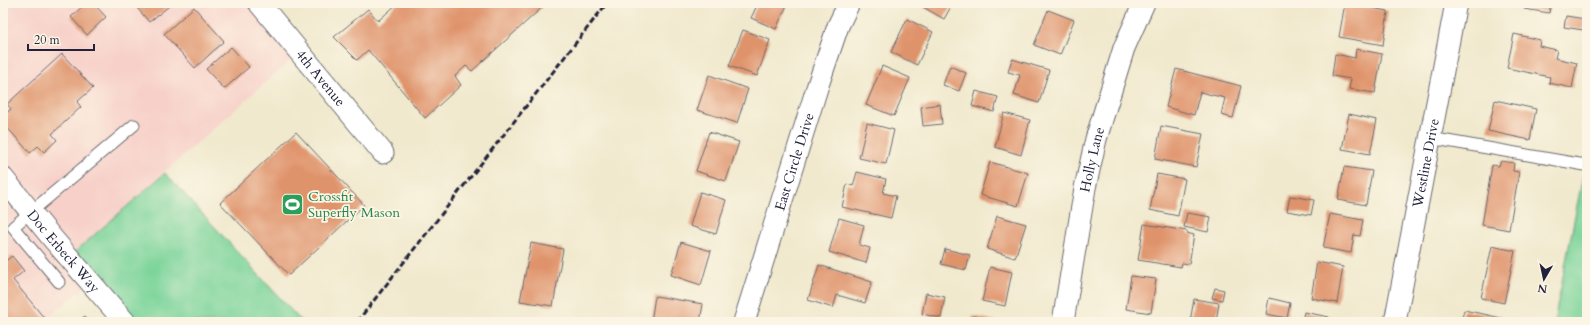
<svg xmlns="http://www.w3.org/2000/svg" width="1590" height="325" viewBox="0 0 1590 325" font-family="Cardo,serif">
<style>
.built{fill:#f7d1c9}
.green{fill:#7ad49a;stroke:#4e7b6a}
.building{fill:#df936b}
.lines{fill:none;stroke-linecap:round;stroke-linejoin:round}
.service-casing{stroke:#6a686e;stroke-width:13}
.minor-casing{stroke:#6a686e;stroke-width:23}
.service{stroke:#fff;stroke-width:11}
.minor{stroke:#fff;stroke-width:21}
.rail{stroke:#22223b;stroke-width:3;stroke-dasharray:6 3;stroke-linecap:butt}
.labels{text-anchor:middle;dominant-baseline:central;stroke-width:3.5;stroke-linejoin:round;paint-order:stroke}
.street-label{font-size:14px;fill:#22223b;stroke:#fcf5e5}
.leisure-label{font-size:14px;fill:#27864d;stroke:#fcf5e5;text-anchor:start}
</style>
<rect width="100%" height="100%" fill="#fcf5e5"/>
<filter id="ink" filterUnits="userSpaceOnUse"><feTurbulence type="fractalNoise" baseFrequency=".025" numOctaves="2"/><feDisplacementMap in="SourceGraphic" scale="8" xChannelSelector="R" yChannelSelector="G"/><feConvolveMatrix kernelMatrix="1 2 1 2 8 2 1 2 1" color-interpolation-filters="sRGB"/></filter>
<filter id="wash" filterUnits="userSpaceOnUse"><feTurbulence type="fractalNoise" baseFrequency=".012" numOctaves="4" result="noise"/><feDisplacementMap in="SourceGraphic" scale="16" xChannelSelector="R" yChannelSelector="G"/><feGaussianBlur stdDeviation="0.9" result="paint"/><feColorMatrix in="noise" values="0 0 0 0 0 0 0 0 0 0 0 0 0 0 0 0 0 1.4 0 .05"/><feComposite in="paint" operator="in"/></filter>
<g filter="url(#wash)">
<rect width="100%" height="100%" fill="#f0e9cd"/>
<!-- built -->
<path class="built" d="M3 3H259L300 52 69 257 91 282 42 322H3Z"/>
<!-- green -->
<path class="green" d="M1587 162V322H1554L1585 165Z
M165 173 302 322H125L69 257Z"/>
<g id="blocks">
<!-- building -->
<path class="building" d="M86 3H93L106 17 87 35 71 17Z
M133 3H173L149 22Z
M398 3H547L472 71 466 66 455 76 461 85 425 118 368 50 357 60 334 37 368 9 378 21Z
M758 3H788L776 29 751 18Z
M919 3H953L944 19 918 4Z
M1345 3 1388 11 1383 45 1339 37Z
M1525 3H1551L1549 13 1524 9Z
M194 7 224 41 195 68 164 34Z
M1048 10 1074 20 1060 55 1034 45Z
M1566 16 1585 19 1583 30 1564 27Z
M907 19 933 32 917 65 891 52Z
M743 30 770 40 757 76 729 66Z
M1514 34 1540 40 1539 46 1557 50 1555 58 1577 63 1572 88 1549 83 1550 77 1507 68Z
M231 47 249 67 224 89 206 69Z
M1356 49 1382 54 1375 93 1349 89 1351 79 1332 76 1335 54 1355 58Z
M62 54 93 88 77 102 81 107 52 134 57 140 44 152 38 146 30 153 3 123V116L11 109 7 104Z
M1012 59 1049 70 1039 103 1014 95 1020 75 1008 72Z
M882 66 910 78 894 116 866 105Z
M950 66 966 73 959 91 943 85Z
M1176 69 1241 86 1233 118 1221 115 1225 98 1200 92 1194 115 1166 107Z
M709 75 748 89 737 123 697 110Z
M976 91 998 97 994 112 972 106Z
M1495 100 1536 109 1530 140 1488 131Z
M940 104 942 124 923 126 921 107Z
M1004 113 1030 120 1021 155 995 147Z
M1349 114 1377 120 1370 154 1342 149Z
M867 123 894 130 886 164 859 158Z
M1161 126 1203 134 1196 167 1155 159Z
M296 132 364 205 289 275 220 203Z
M709 132 739 142 726 181 696 171Z
M1501 161 1514 163 1513 171 1519 172 1509 230 1482 225 1492 165 1499 166Z
M990 162 1028 173 1018 206 980 195Z
M1344 167 1372 171 1366 205 1338 200Z
M857 172 886 179 883 193 896 196 891 218 842 207 847 184 853 186Z
M1157 174 1185 179 1178 216 1150 210Z
M700 192 726 200 716 234 690 226Z
M1290 196 1314 200 1311 215 1287 211Z
M1187 213 1211 217 1208 232 1184 227Z
M1330 214 1363 220 1360 236 1354 235 1351 253 1323 248Z
M997 216 1026 224 1015 258 987 249Z
M839 218 864 225 859 245 870 248 866 263 829 252Z
M1144 224 1187 231V233L1194 235 1189 264 1182 263 1181 267 1138 260Z
M681 242 711 251 701 285 671 275Z
M531 243 563 249 553 306 520 301Z
M1492 246 1515 251 1504 303 1481 298Z
M945 249 970 255 966 270 941 264Z
M12 256 24 271 13 280 45 319 42 322H3V263Z
M1317 262 1343 267 1337 303 1311 298Z
M819 265 872 282 865 303 837 295 833 308 808 300Z
M990 267 1012 272 1005 306 982 301Z
M1131 276 1156 279 1151 313 1126 309Z
M1215 288 1224 290 1222 300 1212 298Z
M926 293 945 297 941 318 922 314Z
M655 296 703 304 700 322H651Z
M1269 298 1290 303 1287 318 1266 314Z
M1194 299 1219 303 1216 322H1190Z
M1464 310 1516 321V322H1461Z
M1304 312 1329 317 1328 322H1302Z
M85 316 90 322H77Z
M973 316 996 321V322H972Z"/>
</g>
</g>
<g filter="url(#ink)">
<use href="#blocks" fill-opacity="0" stroke="#6a686e" stroke-width="1"/>
<g class="lines">
<defs>
<path id="service" d="M1430 138 1585 165
M59 282 13 227 134 125"/>
<g id="minor">
<path id="s1" d="M259 3 383 153"/>
<path id="s2" d="M3 178 53 239 125 322"/>
<path id="s3" d="M744 322 817 88 838 26 849 3"/>
<path id="s4" d="M1063 322 1085 188 1096 139 1124 48 1144 3"/>
<path id="s5" d="M1395 322 1456 3"/>
</g>
</defs>
<!-- service casing -->
<use href="#service" class="service-casing"/>
<!-- minor casing -->
<use href="#minor" class="minor-casing"/>
<!-- service -->
<use href="#service" class="service"/>
<!-- minor -->
<use href="#minor" class="minor"/>
<!-- rail -->
<path class="rail" d="M357 322 607 3"/>
</g>
</g>
<!-- icons -->
<defs>
<symbol id="stadium-square" viewBox="-11 -11 22 22"><rect x="-9" y="-9" width="18" height="18" rx="4" fill="#2e9e5b" stroke="#fcf5e5"/><path d="M0-5a6.5 5 0 1 0 0 10a6.5 5 0 1 0 0-10ZM-3.5-1.8h7v3.6h-7Z" fill="#fff"/></symbol>
</defs>
<g fill-rule="evenodd">
<use href="#stadium-square" x="280" y="192" width="25" height="25"/>
</g>
<g class="labels">
<!-- street labels -->
<g class="street-label">
<text stroke="none"><textPath href="#s1" startOffset="97">4th Avenue</textPath></text>
<text stroke="none"><textPath href="#s4" startOffset="165">Holly Lane</textPath></text>
<text stroke="none"><textPath href="#s3" startOffset="168">East Circle Drive</textPath></text>
<text stroke="none"><textPath href="#s5" startOffset="162">Westline Drive</textPath></text>
<text stroke="none"><textPath href="#s2" startOffset="95">Doc Erbeck Way</textPath></text>
</g>
<!-- leisure labels -->
<g class="leisure-label">
<text x="308" y="196">Crossfit<tspan x="308" dy="16">Superfly Mason</tspan></text>
</g>
</g>
<!-- margin -->
<rect width="1590" height="325" fill="none" stroke="#fcf5e5" stroke-width="16"/>
<!-- north arrow -->
<g transform="translate(1544 279) rotate(189)" stroke="#fcf5e5" stroke-width="3" paint-order="stroke">
<path d="M0-3L7 15L0 10L-7 15Z" fill="#22223b"/>
<text y="-6" font-size="11" font-weight="bold" text-anchor="middle" fill="#22223b">N</text>
</g>
<!-- scale -->
<path d="M28 44v6h66v-6" fill="none" stroke="#22223b" stroke-width="2"/>
<text x="34" y="44" font-size="12" fill="#22223b" stroke="#fcf5e5" stroke-width="3" paint-order="stroke">20 m</text>
</svg>
